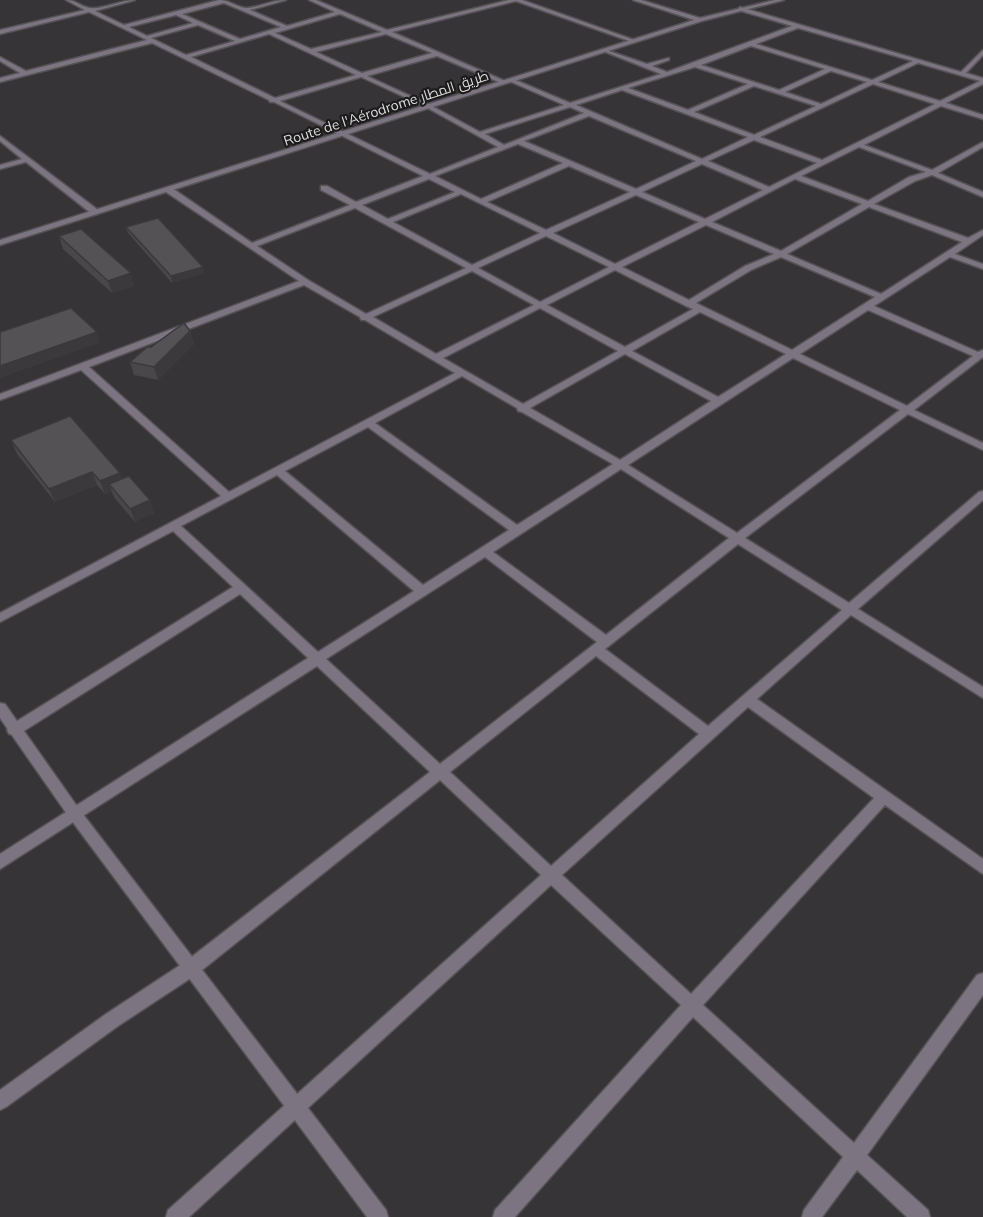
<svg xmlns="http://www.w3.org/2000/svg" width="983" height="1217" viewBox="0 0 983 1217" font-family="Mulish,Cairo,sans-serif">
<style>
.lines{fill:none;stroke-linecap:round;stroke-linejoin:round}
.minor-casing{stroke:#545255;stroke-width:3}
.tertiary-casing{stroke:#545255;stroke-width:3}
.minor{fill:#7d7481;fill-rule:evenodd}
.tertiary{fill:#7d7481;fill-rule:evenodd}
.wall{fill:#484749}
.shaded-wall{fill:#3b393c}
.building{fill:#545255;stroke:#3b393c;stroke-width:1.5}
.labels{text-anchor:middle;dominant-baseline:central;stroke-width:4.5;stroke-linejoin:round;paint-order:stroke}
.far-street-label{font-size:14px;fill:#dcdbdd;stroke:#1d1c1d}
</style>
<rect width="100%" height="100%" fill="#363437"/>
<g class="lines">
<defs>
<path id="minor" d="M66 0C76 0 81 7 90 8 100 10 122 0 135 0L95 11 124 25 219 0C229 0 238 8 247 8 260 7 272 0 286 0L250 10 287 26 335 12 309 0H316L387 30 509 0H522L637 41 632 42 516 1 392 32 505 81V83H501L437 56 367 76 428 104 480 132 564 105 509 81V79H513L570 103 661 74 603 51V49L647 64 669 58V60L652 66 667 72 792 26 738 10 740 7 961 72 983 50V55L966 73 983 78V84L946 103 983 115V119L941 106 864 145 932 170 983 142V147L938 173 983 192V197L932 175 915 181 874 204 968 238 983 230V235L955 254 983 264V269L950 257 874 306 978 352 983 350V357L914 410 983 443V450L908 414 745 538 849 603 979 492 983 491V500L858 609 983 687V698L851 615 757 699 983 859V874L885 805 703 1005 854 1143 977 975 983 973V995L867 1155 928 1210 930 1217H907L857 1170 822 1217H802L804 1210 843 1157 693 1017 515 1217H493L495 1210 681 1005 551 885 189 1217H166L168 1210 541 875 440 780 197 974 118 1026 6 1107 0 1110V1090L106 1014 185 962 430 772 317 666 0 869V854L308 658 240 594 19 734 14 735 9 734 7 730 9 726 233 587 173 531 0 622V613L221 496 81 370 0 400V394L299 281 166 192V188H172L252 243 350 205 321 190V186H327L356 202 423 176 274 102H270L269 100 152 43 0 82V78L20 73 0 61V57L26 71 147 40 89 12 0 34V30L85 10ZM224 3 281 27 240 39 182 14ZM340 14 382 32 311 49 275 33ZM176 15 193 23 147 36 129 27ZM198 25 235 41 186 55 151 38ZM798 28 913 61 872 80 756 44ZM269 34 356 75 275 98 191 57ZM386 34 432 53 362 73 316 52ZM751 46 825 69 779 90 701 65ZM918 63 980 81 940 101 878 82ZM695 67 748 84 688 110 628 88ZM831 71 867 82 821 104 785 92ZM361 77 424 106 498 147 430 174 280 101ZM873 84 935 104 822 160 760 137ZM754 86 816 106 754 135 694 112ZM622 90 748 137 702 159 576 105ZM570 107 584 113 504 145 485 134ZM589 116 696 161 636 189 524 141ZM754 140 817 163 769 187 708 161ZM518 144 563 163 481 199 435 176ZM859 147 926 172 909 177 868 201 801 176ZM702 164 763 190 705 219 642 192ZM569 166 630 192 546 230 487 202ZM429 179 455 192 388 219 362 205ZM795 179 862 204 781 251 712 222ZM461 194 540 233 472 265 393 222ZM636 195 699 222 615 264 553 233ZM869 207 962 242 881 294 787 254ZM355 208 466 268 366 314 308 280 257 246ZM706 225 774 254 745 266 689 300 622 267ZM546 236 609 267 540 302 478 268ZM781 257 875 297 792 350 696 303 751 270ZM615 270 686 306 693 309 625 347 547 305ZM472 271 534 305 436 354 373 317ZM304 285 360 317 361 320H365L455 373 229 492 89 367ZM540 308 618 351 523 404 443 358ZM868 310 973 356 907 406 800 354ZM700 312 786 354 718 397 632 351ZM625 354 711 401 620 460 530 408ZM793 358 900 410 737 533 628 465ZM462 376 517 408 518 411 522 412 613 464 517 525 375 423ZM368 427 509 530 423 585 285 471ZM621 469 729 538 606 635 493 552ZM277 475 414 591 318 652 181 526ZM738 544 842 610 708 726 605 649ZM485 557 597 642 440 764 326 659ZM596 656 699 734 551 866 450 772ZM748 707 874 798 691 994 562 875Z
M0 136 98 210V214H92L26 162 0 169V165L22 159 0 141Z"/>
<path id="tertiary" d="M633 0H641L700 18 775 0H784L702 21 0 245V240L694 20Z
M0 703 5 704 79 809 386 1210 388 1217H367L69 817 0 718Z"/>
</defs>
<!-- minor casing -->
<use href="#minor" class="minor-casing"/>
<!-- tertiary casing -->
<use href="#tertiary" class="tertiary-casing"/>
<!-- minor -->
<use href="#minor" class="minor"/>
<!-- tertiary -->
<use href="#tertiary" class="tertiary"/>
</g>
<!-- wall -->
<path class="wall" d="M126 227 204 273 172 283 128 233Z
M59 236 134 286 112 293 63 249Z
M190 331 194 344 158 380 134 375 130 362 151 347Z
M11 440 122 479 154 513 135 522 114 497 112 492 105 494 97 485 55 502 17 454Z"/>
<!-- shaded-wall -->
<path class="shaded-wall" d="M203 267 204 273 172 283 171 276Z
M131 273 134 286 112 293 108 281Z
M190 331 194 344 158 380 154 367Z
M97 332 100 343 0 378V366Z
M92 472 97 485 55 502 49 489Z
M120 473 124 486 109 484 112 492 105 494 100 481Z
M150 500 154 513 135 522 130 509Z"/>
<!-- building -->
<path class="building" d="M158 218 203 267 171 276 126 227Z
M81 229 131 273 108 281 59 236Z
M71 308 97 332 0 366V332Z
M184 323 190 331 154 367 130 362 147 347H151Z
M70 416 120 473 100 481 92 472 49 489 11 440Z
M129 476 150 500 130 509 109 484Z"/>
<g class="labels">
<!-- far-street labels -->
<g class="far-street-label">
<text transform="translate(386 108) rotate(-18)">Route de l'Aérodrome طريق المطار</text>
</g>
</g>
</svg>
